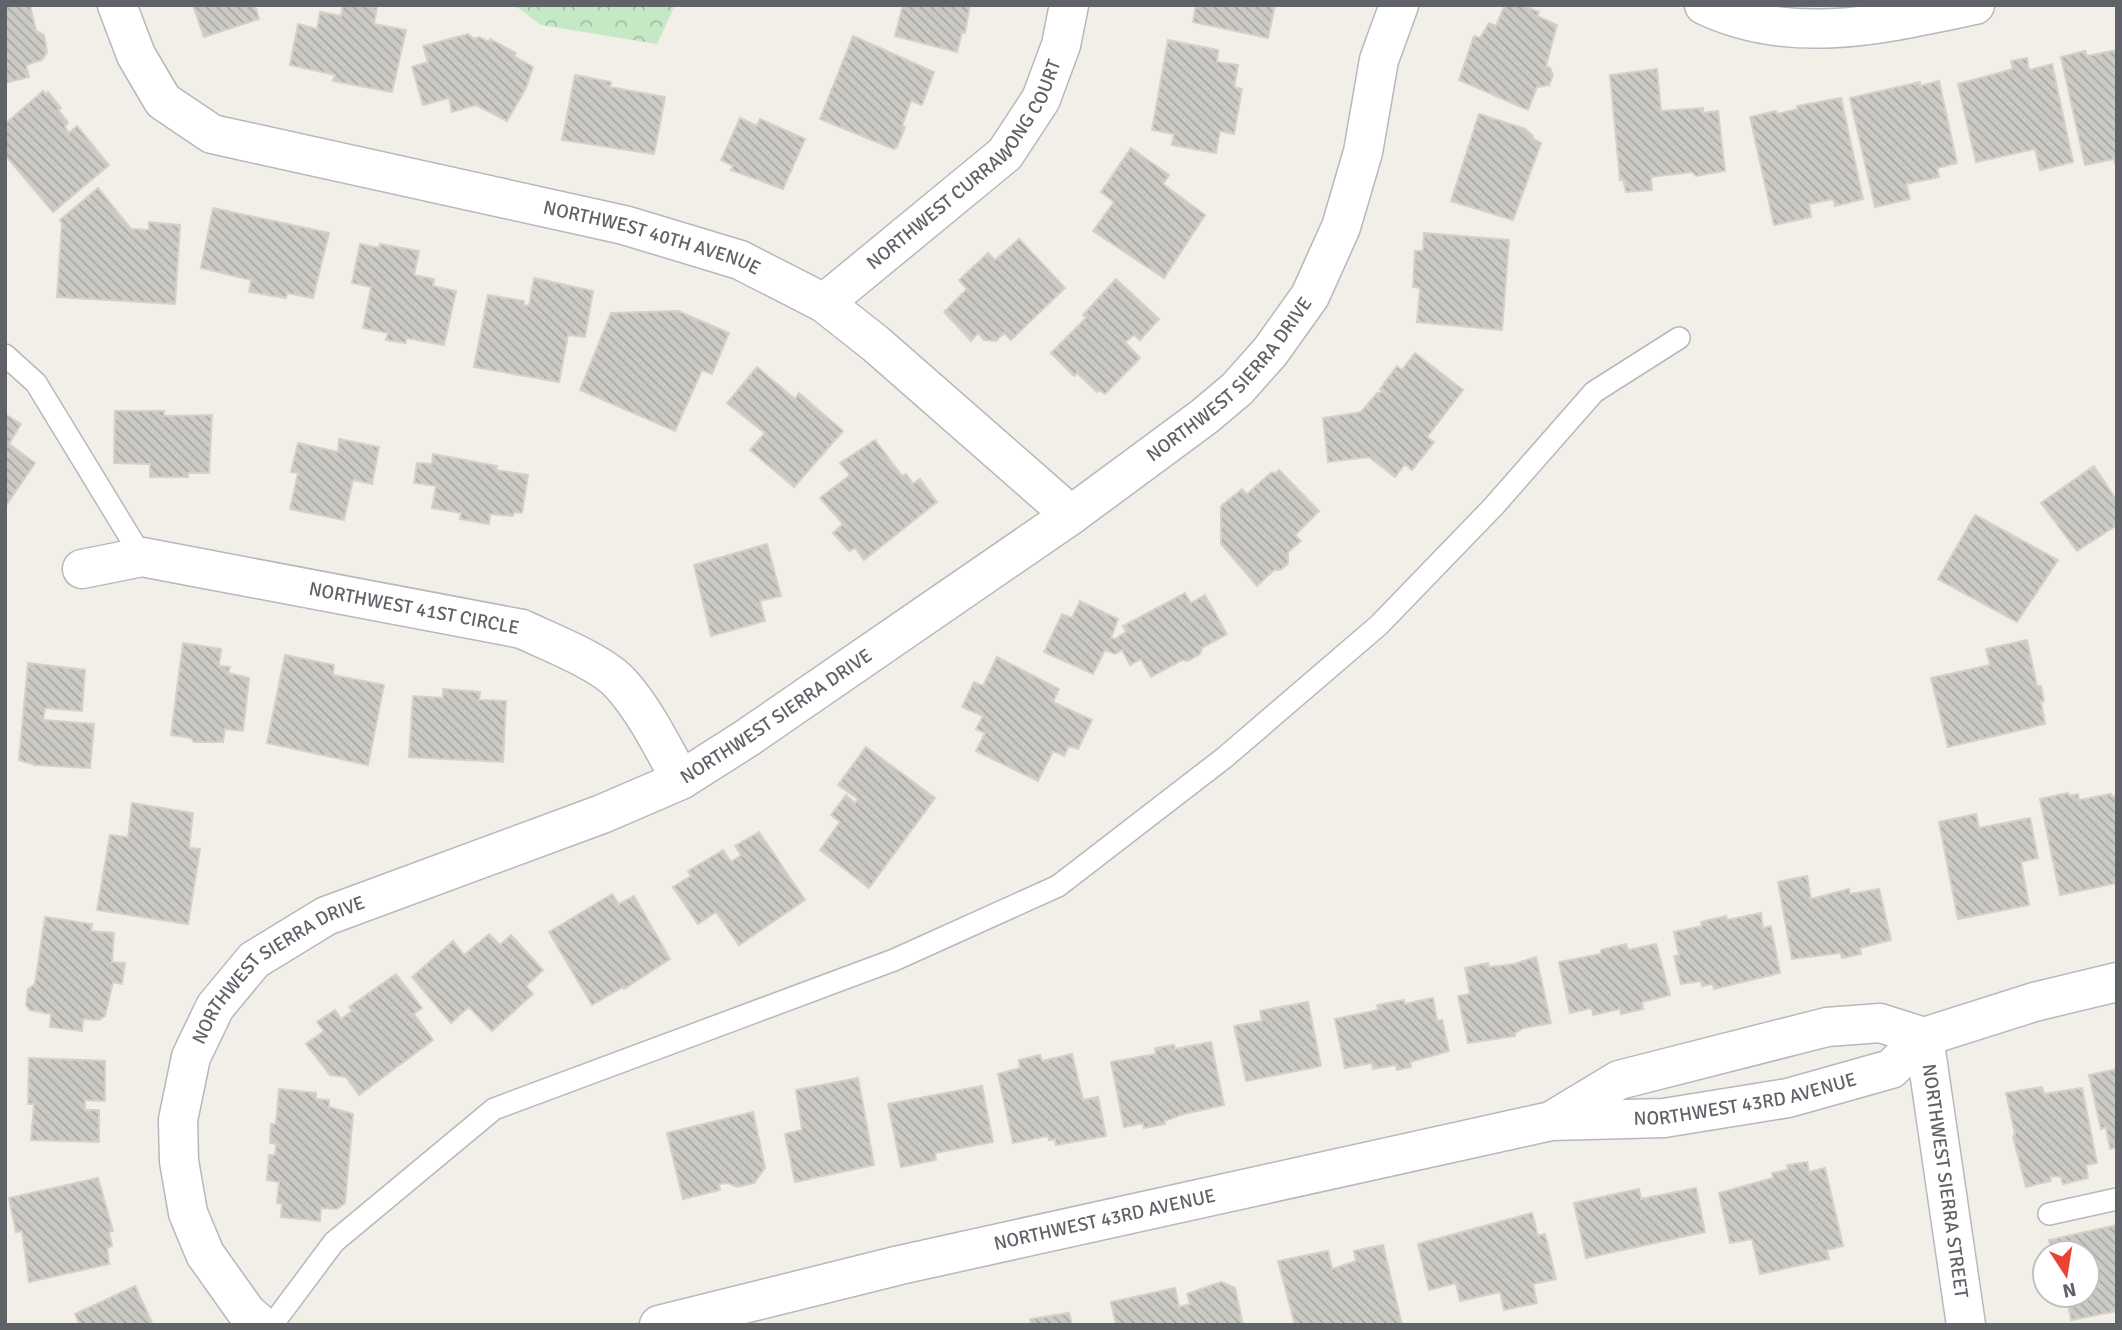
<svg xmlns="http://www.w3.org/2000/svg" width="2122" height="1330" viewBox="0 0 2122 1330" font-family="Signika,sans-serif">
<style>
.forest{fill:url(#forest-crowns)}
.building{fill:url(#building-back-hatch);stroke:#d6d1c6;stroke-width:2}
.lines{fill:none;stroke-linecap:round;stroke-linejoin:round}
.lane-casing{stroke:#b5b8bc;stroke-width:24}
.street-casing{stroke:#b5b8bc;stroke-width:41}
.secondary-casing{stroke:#b6babf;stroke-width:41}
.lane{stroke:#fff;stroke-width:21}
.street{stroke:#fff;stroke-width:38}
.secondary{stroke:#fff;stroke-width:38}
.labels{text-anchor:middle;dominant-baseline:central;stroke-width:5;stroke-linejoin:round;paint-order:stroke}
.street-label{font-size:19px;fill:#5f6368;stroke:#fff}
</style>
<defs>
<pattern id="forest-crowns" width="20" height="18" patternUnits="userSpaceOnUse" patternTransform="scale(1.75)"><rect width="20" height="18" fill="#c5e8c5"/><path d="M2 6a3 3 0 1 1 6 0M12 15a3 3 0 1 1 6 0" fill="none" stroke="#a3c0a4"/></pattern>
<pattern id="building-back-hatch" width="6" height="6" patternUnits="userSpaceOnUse" patternTransform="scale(1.75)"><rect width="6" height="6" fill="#cccac5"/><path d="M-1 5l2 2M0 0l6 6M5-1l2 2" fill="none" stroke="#a9a8a4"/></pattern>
</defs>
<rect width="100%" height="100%" fill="#f1efe8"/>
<!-- forest -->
<path class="forest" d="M514 5H675L657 44 541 25Z"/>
<!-- building -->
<path class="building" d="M5 5H30L36 31 44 35 47 52 42 60 26 65 29 77 5 83Z
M193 5H255L259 19 204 37Z
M343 5 377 7 374 24 406 30 392 92 333 81 335 75 290 65 298 24 317 29 320 12 341 16Z
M903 5H970L965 33 962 32 957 52 895 36Z
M1196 5H1275L1268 38 1193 22Z
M1505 5H1522L1539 12 1537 16 1557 25 1546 66 1550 68 1553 75 1549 85 1537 87 1528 110 1459 80 1474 36 1480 38 1489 23 1496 26Z
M468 34 474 39 479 37 489 42 490 39 516 53 514 56 533 67 526 88 507 121 476 105 452 112 449 98 423 105 412 67 428 62 423 46Z
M853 36 934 72 922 105 911 101 902 126 905 127 897 147 894 149 820 119Z
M1168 40 1218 50 1217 62 1238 65 1234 87 1242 89 1234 134 1220 131 1216 153 1172 145 1174 134 1152 130Z
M2117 50V171L2114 159 2085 165 2061 57 2085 51 2087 56Z
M2027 58 2029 70 2052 64 2073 162 2040 170 2035 149 1976 162 1958 84 2013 69 2011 61Z
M1657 69 1661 111 1703 108V113L1718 111 1725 171 1696 176 1692 172 1651 177 1652 190 1626 192 1623 179 1620 180 1610 75Z
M575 75 611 82 610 87 665 97 654 154 562 140Z
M1939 81 1957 163 1937 168 1939 177 1906 184 1910 199 1875 207 1850 98 1920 82V86Z
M43 91 46 95 48 92 61 108 58 110 68 122 65 127 69 133 77 126 109 165 53 212 5 155V124Z
M1841 98 1863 199 1835 206 1833 199 1809 204 1811 217 1774 225 1750 117 1776 111 1777 114 1798 109 1797 106Z
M1479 114 1525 129 1533 136 1532 138 1541 143 1513 220 1451 201Z
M740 118 757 126 760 119 805 139 783 189 731 170 733 166 721 160Z
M1131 148 1169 175 1163 184 1205 215 1164 278 1093 231 1114 202 1101 192Z
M98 188 131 229 149 230V222L180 225 175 304 57 297 62 223 60 220Z
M213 208 329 233 313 298 287 293 286 298 249 292 251 280 201 268Z
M1424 233 1509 240 1502 330 1417 322 1420 288 1413 287 1415 251H1423Z
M1019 239 1065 288 1011 340 1004 333 996 341 984 340 978 333 971 341 944 312 967 289 959 280 988 253 995 260Z
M360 244 379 248 380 244 419 251 414 275 434 279 433 286 456 291 444 345 406 338V343L386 340 388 333 363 328 371 287 352 283Z
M534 278 593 291 585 337 568 335 559 382 474 367 488 295 524 301V305L529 306Z
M1116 279 1159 319 1140 340 1134 335 1125 342 1140 358 1105 394 1099 390 1097 392 1077 373 1074 376 1051 353 1086 318 1083 315Z
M678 311 729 333 712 374 702 370 675 431 580 390 611 313Z
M1415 353 1463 390 1427 437 1434 442 1412 470 1405 464 1395 477 1369 457 1328 462 1323 418 1361 412 1377 393 1384 392 1380 389 1397 366 1402 370Z
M757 367 795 399 799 393 843 431 794 487 750 450 765 433 727 403Z
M115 411H164V416L212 415 209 473H188V477H150V464L114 463Z
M5 414 21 424 9 444 35 463 5 507Z
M339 439 379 447 372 484 353 480 344 520 290 509 298 473 291 472 298 443 338 452Z
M875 440 902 476 906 474 913 484 920 479 937 502 864 560 855 548 849 551 833 533 843 524 820 498 850 475 840 463Z
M433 454 497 466 496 470 528 475 522 513 514 512 513 516 490 514 489 524 460 519 461 513 432 508 436 486 414 483 417 463 432 464Z
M2094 466 2117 501V525L2077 551 2041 503Z
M1279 470 1319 511 1295 535 1301 541 1288 552V564L1280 570H1274L1257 586 1221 544V506L1242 489 1247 494 1272 472 1275 474Z
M1975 515 2058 560 2017 622 1938 579Z
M767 544 781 596 760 601 765 621 711 636 694 565Z
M1185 593 1191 603 1205 595 1227 634 1202 648 1200 654 1188 661 1182 660 1151 677 1141 659 1130 665 1122 650 1115 654 1105 650 1093 674 1044 652 1062 614 1072 618 1080 601 1118 619 1111 638 1115 639 1126 632 1123 626Z
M2027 640 2037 686H2041L2044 701 2041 702 2045 724 1948 747 1931 678 1990 665 1986 649Z
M183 643 221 649 219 666 230 667 228 673 249 678 243 731 225 729 223 742H194L191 738 171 735Z
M285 655 334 665 333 675 384 685 368 765 267 743Z
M997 657 1059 689 1053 702 1092 720 1078 749 1069 746 1064 756 1053 751 1038 781 976 751 985 733 976 729 983 716 962 707 974 682 983 686Z
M28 663 85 670 82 711 45 708 43 720 94 724 90 768 35 765 19 760Z
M443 689 480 692 479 700 506 701 503 762 409 757 413 696 443 698Z
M866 747 935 798 869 888 820 850 840 822 831 815 846 795 855 803 858 799 838 785Z
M2068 793 2069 796 2078 794 2079 800 2111 794 2112 797 2117 796V883L2060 895 2040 799Z
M132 803 193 813 189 848 200 849 188 924 97 910 110 835 128 837Z
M1976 814 1979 828 2030 818 2038 858 2021 862 2029 905 1958 919 1939 822Z
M759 832 805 900 739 945 716 912 698 924 673 887 691 876 688 871 723 850 731 862 741 855 735 846Z
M1807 876 1811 899 1849 889 1850 894 1879 889 1891 940 1860 948 1861 954 1842 958 1841 953 1792 959 1778 882Z
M612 894 619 904 634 896 670 959 624 989 623 987 592 1005 549 932Z
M1761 913 1763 928 1771 926 1780 973 1714 989 1713 984 1702 986 1701 981 1681 984 1674 956 1679 955 1674 932 1702 926 1701 922 1726 916 1727 920Z
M45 917 92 924 91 931 114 933 112 962 125 963 122 984 113 982 105 1016 99 1020 83 1019 82 1031 50 1027 51 1014 30 1010 26 1005 28 989 35 984Z
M489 934 500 945 511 935 543 970 526 986 533 994 492 1031 469 1007 451 1023 412 977 453 941 464 955Z
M1626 944 1628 950 1656 944 1670 995 1642 1002 1643 1009 1621 1014 1620 1009 1593 1015 1592 1008 1570 1013 1559 962 1601 954V950Z
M1536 957 1551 1023 1524 1028 1515 1033V1036L1468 1043 1458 996 1470 994 1465 968 1488 963 1489 967 1514 964Z
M396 974 422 1008 414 1014 433 1040 359 1095 346 1077 330 1075 306 1044 324 1031 317 1022 335 1010 341 1019 352 1011 349 1007Z
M1433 998 1437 1021 1442 1020 1449 1051 1410 1062 1411 1067 1397 1070 1396 1065 1373 1069 1372 1063 1345 1068 1335 1019 1378 1010 1377 1005 1404 1000V1004Z
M1308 1002 1321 1066 1246 1081 1234 1026 1262 1021 1260 1011Z
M1211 1042 1224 1105 1184 1114 1164 1121 1165 1124 1144 1128 1143 1123 1124 1127 1111 1062 1156 1054 1155 1048 1174 1045 1175 1049Z
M1072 1054 1083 1100 1098 1097 1106 1136 1056 1145 1055 1139 1049 1140 1048 1136 1013 1143 998 1074 1020 1068 1019 1060 1040 1055 1042 1061Z
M29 1058 105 1061V1101L85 1100V1110H99V1142L31 1140 34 1104H28Z
M2117 1069V1147L2110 1149 2106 1127 2101 1129 2089 1075Z
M858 1078 874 1165 795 1182 785 1134 802 1130 796 1090Z
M982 1086 993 1142 935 1153 936 1160 901 1167 888 1104Z
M2042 1087 2044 1094 2082 1088 2097 1163 2086 1165 2088 1178 2063 1184 2061 1177 2054 1176 2050 1177 2051 1181 2026 1187 2013 1137 2015 1134 2006 1093Z
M279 1089 316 1093V1099L329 1100V1107L353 1114 345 1203 337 1209 321 1208 320 1221 281 1217 282 1204 277 1203 279 1182 267 1180 269 1155H275L276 1144 270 1143 271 1124H276Z
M753 1112 765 1168 754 1183 737 1187 728 1183 719 1184 720 1190 683 1199 667 1133Z
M1807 1162 1809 1172 1825 1168 1843 1246 1827 1250 1829 1259 1760 1274 1752 1239 1730 1243 1719 1193 1773 1178 1772 1173 1788 1170 1787 1165Z
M98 1178 113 1231 109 1232 112 1246 107 1248 109 1264 29 1282 22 1231 16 1232 9 1198Z
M1696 1188 1705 1232 1586 1258 1574 1203 1639 1189 1641 1199Z
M1532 1213 1538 1236 1545 1234 1556 1279 1533 1284 1537 1303 1504 1310 1500 1292 1460 1301 1456 1283 1429 1290 1418 1244Z
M2117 1225V1311L2071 1320 2068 1303 2062 1304 2060 1295H2087V1253H2052L2049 1240Z
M1383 1245 1402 1325H1295L1278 1261 1328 1251 1332 1269 1356 1261 1354 1251Z
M1221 1282 1235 1288 1243 1325H1116L1111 1302 1175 1288 1179 1307 1190 1304 1187 1294Z
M135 1286 153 1325H80L75 1314Z
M1069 1313 1072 1325H1031L1030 1319Z"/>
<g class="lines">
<defs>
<path id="lane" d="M5 355 36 383 142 557
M2049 1214 2117 1199
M272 1325 334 1242 494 1109 894 960 1058 886 1224 758 1379 625 1494 506 1594 392 1679 338"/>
<g id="street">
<path id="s1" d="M117 5 136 55 163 101 212 134 624 225 740 260 824 303 876 344 1071 515"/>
<path d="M1704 5C1792 47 1884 24 1975 5"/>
<path id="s2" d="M824 303 1005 154 1041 99 1061 45 1069 5"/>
<path id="s3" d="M82 569 142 557 522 629C549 642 602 662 621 684 646 712 663 748 681 780"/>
<path id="s4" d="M261 1325 247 1313 205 1254 188 1213 179 1161 178 1120 191 1057 215 1007 254 960 326 916 602 814 681 780 747 738 1071 515 1205 416 1237 389 1270 352 1310 296 1341 227 1363 152 1379 60 1399 5"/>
<path id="s5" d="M659 1325 900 1265 1551 1121 1664 1118 1788 1098 1891 1069 1924 1037 1880 1023 1827 1027 1619 1080 1551 1121"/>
</g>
<path id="secondary" d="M1966 1325 1924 1037 2034 1002 2117 982"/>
</defs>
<!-- lane casing -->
<use href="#lane" class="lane-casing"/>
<!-- street casing -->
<use href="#street" class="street-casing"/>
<!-- secondary casing -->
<use href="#secondary" class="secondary-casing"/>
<!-- lane -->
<use href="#lane" class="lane"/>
<!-- street -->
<use href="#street" class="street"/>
<!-- secondary -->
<use href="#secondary" class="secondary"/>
</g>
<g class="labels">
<!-- street labels -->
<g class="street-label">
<text stroke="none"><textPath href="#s2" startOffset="200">NORTHWEST CURRAWONG COURT</textPath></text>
<text stroke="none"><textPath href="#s1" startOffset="618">NORTHWEST 40TH AVENUE</textPath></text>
<text stroke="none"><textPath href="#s4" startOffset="1556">NORTHWEST SIERRA DRIVE</textPath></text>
<text stroke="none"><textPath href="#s3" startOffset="338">NORTHWEST 41ST CIRCLE</textPath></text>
<text stroke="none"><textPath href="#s4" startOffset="989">NORTHWEST SIERRA DRIVE</textPath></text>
<text stroke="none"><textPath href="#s4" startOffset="422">NORTHWEST SIERRA DRIVE</textPath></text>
<text stroke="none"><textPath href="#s5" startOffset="1111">NORTHWEST 43RD AVENUE</textPath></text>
<text transform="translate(1945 1181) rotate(82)">NORTHWEST SIERRA STREET</text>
<text stroke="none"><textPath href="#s5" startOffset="458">NORTHWEST 43RD AVENUE</textPath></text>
</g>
</g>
<!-- border -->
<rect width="2122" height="1330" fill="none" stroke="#5f6368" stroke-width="14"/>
<!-- north arrow -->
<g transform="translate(2066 1274) rotate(168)"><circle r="33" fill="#ffffff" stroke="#bfc1c3" stroke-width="2"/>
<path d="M0-5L12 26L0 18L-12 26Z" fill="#ea4335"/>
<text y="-10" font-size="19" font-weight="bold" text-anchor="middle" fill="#5f6368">N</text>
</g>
</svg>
